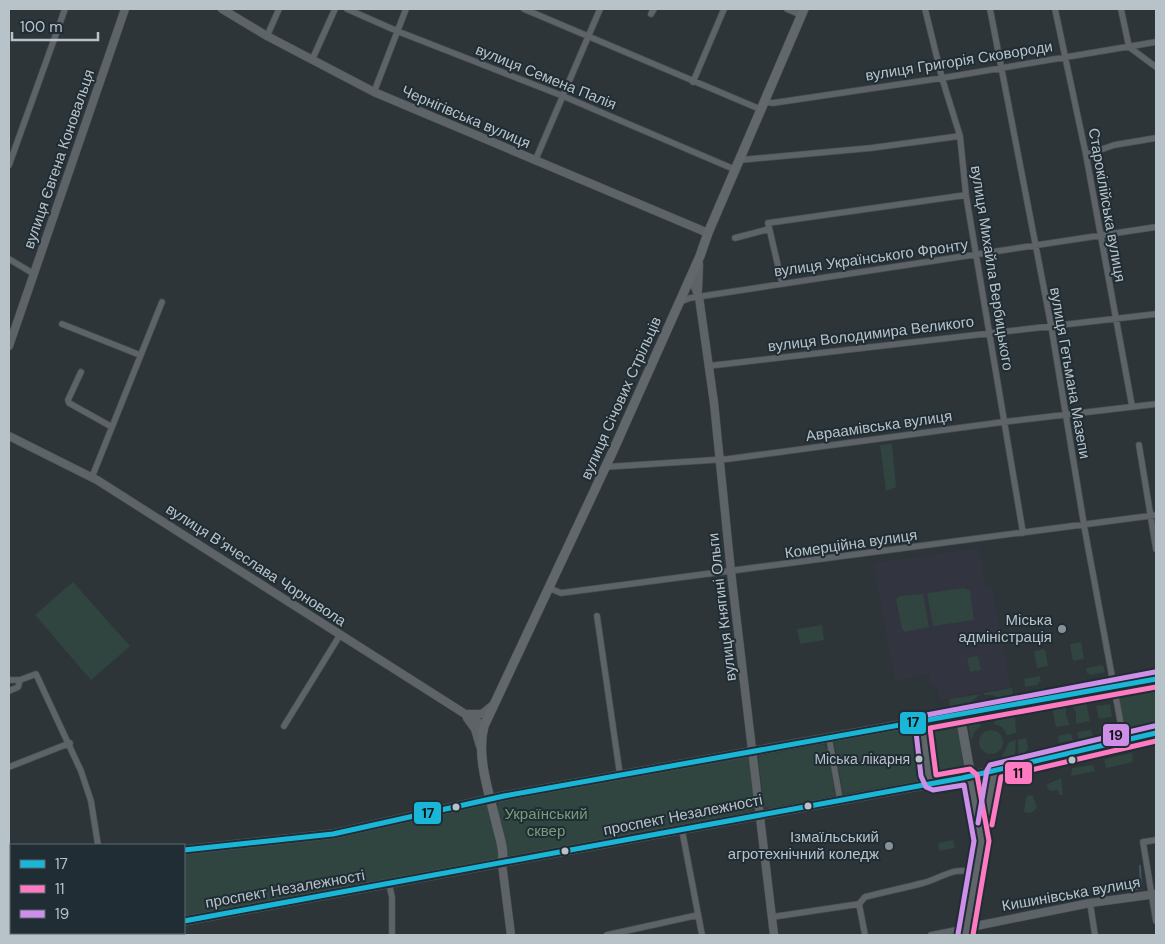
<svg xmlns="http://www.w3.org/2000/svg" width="1165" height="944" viewBox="0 0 1165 944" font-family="'DM Sans',sans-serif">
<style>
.medical{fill:#32343f}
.green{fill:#304440}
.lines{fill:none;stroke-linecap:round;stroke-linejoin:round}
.stream{stroke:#3d5562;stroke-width:2}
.minor-casing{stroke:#4a5054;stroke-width:7}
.tertiary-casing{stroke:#4a5054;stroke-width:9}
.secondary-casing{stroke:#4a5054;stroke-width:10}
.primary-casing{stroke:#4b5256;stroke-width:10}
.minor{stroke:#5d6367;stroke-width:5.5}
.tertiary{stroke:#5d6367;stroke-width:8}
.secondary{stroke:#62676c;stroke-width:9}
.primary{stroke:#5f6569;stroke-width:9}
.bus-1-casing{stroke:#202d34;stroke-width:9}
.bus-2-casing{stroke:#202d34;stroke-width:9}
.bus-3-casing{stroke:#202d34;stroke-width:9}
.bus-1{stroke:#1ab6d8;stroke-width:5}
.bus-2{stroke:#fe7ac1;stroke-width:5}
.bus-3{stroke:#ce8fe9;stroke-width:5}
.poi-dot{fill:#879197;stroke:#202d34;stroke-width:2}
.bus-dot{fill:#b8c2c9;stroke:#202d34;stroke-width:2}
.labels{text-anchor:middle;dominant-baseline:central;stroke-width:4;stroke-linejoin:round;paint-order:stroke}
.bus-label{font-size:14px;fill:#b8c2c9;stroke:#202d34;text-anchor:end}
.street-label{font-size:15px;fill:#b8c2c9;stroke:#202d34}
.poi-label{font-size:15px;fill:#b8c2c9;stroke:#202d34;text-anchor:end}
.park-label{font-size:15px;fill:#789d78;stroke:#202d34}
.line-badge{stroke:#202d34;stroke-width:2}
.pale-badge-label{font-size:14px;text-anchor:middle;font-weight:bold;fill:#111}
</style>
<rect width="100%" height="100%" fill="#2d3539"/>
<!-- medical -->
<path class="medical" d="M979 548 986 587 992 586 1011 687 940 700 937 686H931L929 674 895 681 873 563Z"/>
<!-- green -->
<path class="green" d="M892 444 896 487 886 491 880 445Z
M73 582 130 646 91 680 35 615Z
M964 588 970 591 974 620 933 626 927 593Z
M923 594 929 627 905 632 902 629 896 599 900 596Z
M822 625 824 640 800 644 797 629Z
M1081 642 1084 659 1073 661 1070 644Z
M1045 649 1048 666 1037 668 1034 651Z
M978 656 981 670 970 672 967 658Z
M1103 665 1105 672 1091 675 1087 673 1086 668Z
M1040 676 1041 682H1038V685L1025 687 1024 679Z
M1156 684V728L1126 734 1118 693Z
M1012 688 1013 696 1000 699 993 695H984V693Z
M981 694 969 704 950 708 949 699Z
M1086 701 1090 721 1076 724V713L1072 704Z
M1110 704 1112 717 1099 719 1096 706Z
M1066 705V716L1070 725 1056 727 1052 707Z
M1015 715 1016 733 1007 735 1002 727 994 724 995 719Z
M950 720 957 725 964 771 963 774 940 777 933 769 928 729 934 723Z
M979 722 981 726 975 731 971 741 968 724Z
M1114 726 1115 733 1101 735 1100 728Z
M916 727 918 730 925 777 923 780 843 794 834 742Z
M979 742a12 12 0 1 1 24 0a12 12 0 1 1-24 0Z
M1091 730 1093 737 1079 739 1077 732Z
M1071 733 1073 740 1059 743 1058 736Z
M1026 738 1028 748 1023 756 1018 757V740Z
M1016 740 1015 757 1004 760 1002 756 1009 742Z
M824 744 828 750 835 796 769 808 764 807 758 756Z
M1132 753 1133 762 1106 768 1104 759Z
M748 756 755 806 752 811 512 858 507 854 497 806 499 802Z
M1093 765 1095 771 1071 776 1072 768Z
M1061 778 1063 795H1059L1058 790 1050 791 1046 785Z
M1028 795 1033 796 1037 808 1031 813 1024 812 1026 798Z
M483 805 488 806 500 855 497 860 184 916V854L320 840Z
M953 840 955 848 939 851 938 843Z
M9 871H11V933H100L85 935H9Z"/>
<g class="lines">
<!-- stream -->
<path class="stream" d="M1130 890 1141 888 1140 866"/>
<defs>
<path id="minor" d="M347 9 397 31 563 96 736 170
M524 9 762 110
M787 9 801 15
M925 9 942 78 960 136 966 195 1023 533
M990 9 1051 325 1085 531 1124 741
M1055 9 1086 155 1132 406
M1121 9 1129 47 1156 67
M651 14 654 9
M267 36 279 9
M312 60 335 9
M693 82 724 9
M374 92 406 9
M765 102 773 103 942 78 1156 42
M1086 155 1114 145 1156 138
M740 160 871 148 960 136
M535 161 600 9
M9 165 65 9
M735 238 769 229
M9 259 34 274
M782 283 768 223 966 195
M680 302 690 298 1156 227
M62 324 140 355
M708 366 1156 314
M81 372 68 400 69 403 112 427
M1139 445 1156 549
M605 467 728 459 1003 422 1156 404
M92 477 162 302
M549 588 561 593 1156 515
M597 616 620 775
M9 680H20
M9 691 18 687 20 680 36 674 81 771 91 801 98 845
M284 726 340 635
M829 738 840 800
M9 767 70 743
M682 830 702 935
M1156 840 1143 842 1156 921
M389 884 392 897V935
M1090 903 1095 935
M859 904 865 935
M772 917 859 904 865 897C884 892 904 888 923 883 945 877 950 867 976 872
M607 935 698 915
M931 935 966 928"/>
<path id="tertiary" d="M222 9 267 36 374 92 708 233
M691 277 699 297 714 403 731 572 774 935
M698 290 699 264
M9 346 125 9
M9 436 97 480 484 726
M468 714H482L493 705
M467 718 475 729 480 746
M502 864 511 935
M966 928 1090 903 1156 894"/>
<path id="secondary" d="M502 864C505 850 499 836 496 822 489 793 476 756 484 726L613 451 700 256 708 233 804 9"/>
<path id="primary" d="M960 715 981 835
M922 722 928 774 932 783
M184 850 333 834 504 796 1156 679
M9 868 11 867
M184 921 962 778 1156 733
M100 935 114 933
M965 935 994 771"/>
</defs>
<!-- minor casing -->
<use href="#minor" class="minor-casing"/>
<!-- tertiary casing -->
<use href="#tertiary" class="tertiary-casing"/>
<!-- secondary casing -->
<use href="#secondary" class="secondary-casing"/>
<!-- primary casing -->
<use href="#primary" class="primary-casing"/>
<!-- minor -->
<use href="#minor" class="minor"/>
<!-- tertiary -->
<use href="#tertiary" class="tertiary"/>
<!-- secondary -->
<use href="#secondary" class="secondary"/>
<!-- primary -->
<use href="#primary" class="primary"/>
<defs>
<path id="bus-1" d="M184 850 333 834 504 796 1156 679
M184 921 962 778 1156 733"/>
<path id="bus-2" d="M992 825 1001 777 1156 741
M973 935 989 841 977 775 970 769 936 775 930 728 1156 687"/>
<path id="bus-3" d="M978 823 987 770 990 765 1154 726
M958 934 974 841 964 785 933 790 926 787 921 776 915 723 916 717 1155 672"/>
</defs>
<!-- bus-1 casing -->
<use href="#bus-1" class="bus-1-casing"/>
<!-- bus-2 casing -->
<use href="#bus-2" class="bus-2-casing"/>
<!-- bus-3 casing -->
<use href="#bus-3" class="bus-3-casing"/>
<!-- bus-1 -->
<use href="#bus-1" class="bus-1"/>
<!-- bus-2 -->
<use href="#bus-2" class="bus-2"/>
<!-- bus-3 -->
<use href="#bus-3" class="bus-3"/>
</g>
<!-- markers -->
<g class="poi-dot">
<circle cx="1062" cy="629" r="5"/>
<circle cx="889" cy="846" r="5"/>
</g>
<g class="bus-dot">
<circle cx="919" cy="759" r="4.5"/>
<circle cx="1072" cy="760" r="4.5"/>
<circle cx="808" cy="806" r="4.5"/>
<circle cx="456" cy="807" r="4.5"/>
<circle cx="565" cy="851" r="4.5"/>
</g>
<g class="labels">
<!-- bus labels -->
<g class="bus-label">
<text x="910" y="759">Міська лікарня</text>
</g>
<!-- street labels -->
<g class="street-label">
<text transform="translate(959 61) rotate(-9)">вулиця Григорія Сковороди</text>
<text transform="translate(546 77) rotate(22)">вулиця Семена Палія</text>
<text transform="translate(466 117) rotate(23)">Чернігівська вулиця</text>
<text transform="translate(59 159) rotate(-71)">вулиця Євгена Коновальця</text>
<text transform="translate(1107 205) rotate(80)">Старокілійська вулиця</text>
<text transform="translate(871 258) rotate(-8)">вулиця Українського Фронту</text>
<text transform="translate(992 268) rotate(81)">вулиця Михайла Вербицького</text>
<text transform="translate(871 334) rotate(-7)">вулиця Володимира Великого</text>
<text transform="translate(1070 373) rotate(80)">вулиця Гетьмана Мазепи</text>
<text transform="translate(621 398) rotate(-66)">вулиця Січових Стрільців</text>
<text transform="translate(879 426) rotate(-8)">Авраамівська вулиця</text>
<text transform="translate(851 544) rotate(-8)">Комерційна вулиця</text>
<text transform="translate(256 565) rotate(33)">вулиця Вʼячеслава Чорновола</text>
<text transform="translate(722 607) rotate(-97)">вулиця Княгині Ольги</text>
<text transform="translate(683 815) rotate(-11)">проспект Незалежності</text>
<text transform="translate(285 889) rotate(-10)">проспект Незалежності</text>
<text transform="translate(1071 894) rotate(-10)">Кишинівська вулиця</text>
</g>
<!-- poi labels -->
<g class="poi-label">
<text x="1052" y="620">Міська<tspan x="1052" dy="17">адміністрація</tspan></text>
<text x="879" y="837">Ізмаїльський<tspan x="879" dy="17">агротехнічний коледж</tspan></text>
</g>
<!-- park labels -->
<g class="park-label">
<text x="546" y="814">Український<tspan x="546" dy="17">сквер</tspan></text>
</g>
</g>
<g class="line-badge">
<rect x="899" y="711" width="28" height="24" rx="5" fill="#1ab6d8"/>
<rect x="1102" y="723" width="28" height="24" rx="5" fill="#ce8fe9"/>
<rect x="1004" y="761" width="29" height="24" rx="5" fill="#fe7ac1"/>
<rect x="413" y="801" width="29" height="24" rx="5" fill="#1ab6d8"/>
</g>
<g class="pale-badge-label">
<text x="913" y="727">17</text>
<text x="1116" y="740">19</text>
<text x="1018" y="778">11</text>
<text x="428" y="818">17</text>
</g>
<!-- border -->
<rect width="1165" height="944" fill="none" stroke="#b8c2c9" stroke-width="20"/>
<!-- legend -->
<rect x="10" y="844" width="175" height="90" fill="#202d34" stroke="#5d6970"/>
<rect x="20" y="860" width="25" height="8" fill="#1ab6d8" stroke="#5d6970"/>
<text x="55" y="869" font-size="15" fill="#b8c2c9">17</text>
<rect x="20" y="885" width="25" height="8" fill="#fe7ac1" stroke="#5d6970"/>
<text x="55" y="894" font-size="15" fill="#b8c2c9">11</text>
<rect x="20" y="910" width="25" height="8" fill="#ce8fe9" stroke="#5d6970"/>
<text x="55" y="919" font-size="15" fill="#b8c2c9">19</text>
<!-- scale -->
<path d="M12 32v8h86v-8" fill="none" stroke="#b8c2c9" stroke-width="2.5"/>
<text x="20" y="32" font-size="15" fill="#b8c2c9" stroke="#202d34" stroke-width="4" paint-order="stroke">100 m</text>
</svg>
